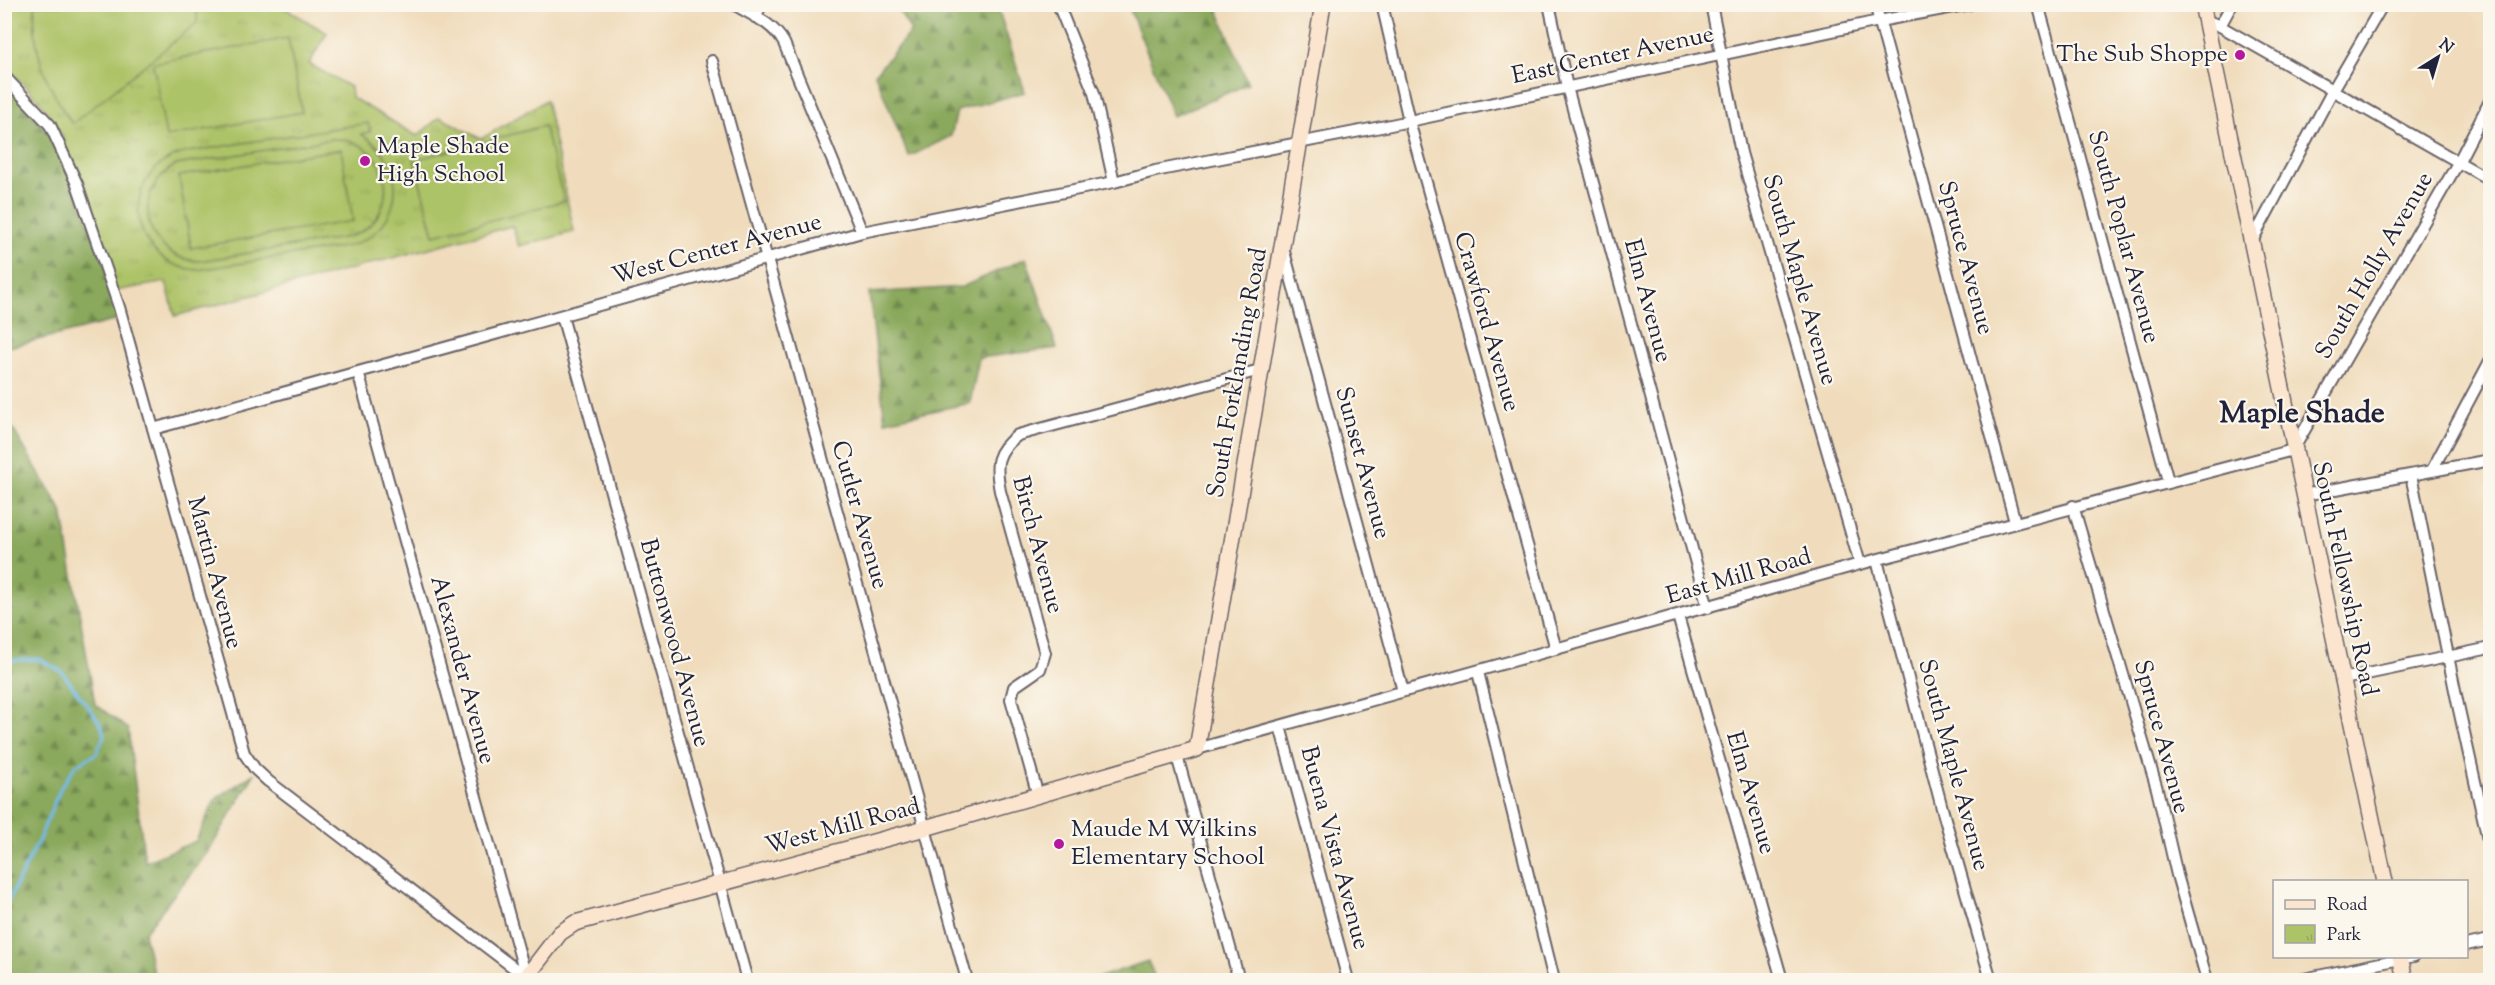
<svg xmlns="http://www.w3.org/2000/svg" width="2495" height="985" viewBox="0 0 2495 985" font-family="'Sorts Mill Goudy',serif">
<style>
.forest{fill:url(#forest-firs);stroke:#56664c;stroke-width:1.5}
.park{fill:url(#park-tufts);stroke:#687252;stroke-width:1.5}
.garden{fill:#adc368;stroke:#687252;stroke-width:1.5;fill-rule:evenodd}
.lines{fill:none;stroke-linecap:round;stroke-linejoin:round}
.stream{stroke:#74bcec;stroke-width:3}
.street-casing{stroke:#6a6368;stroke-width:14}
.secondary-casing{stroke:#6a6368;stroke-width:18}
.street{stroke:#fff;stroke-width:10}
.secondary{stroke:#fbe5cf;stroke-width:15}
.poi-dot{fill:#b5179e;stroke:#fbf7ec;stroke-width:2}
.labels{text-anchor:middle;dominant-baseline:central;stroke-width:4.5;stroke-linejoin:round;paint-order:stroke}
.poi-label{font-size:24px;fill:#22223b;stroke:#fbf7ec;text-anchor:start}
.street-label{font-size:24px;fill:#22223b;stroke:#fbf7ec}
.district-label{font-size:30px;font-weight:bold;fill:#22223b;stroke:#fbf7ec}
</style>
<defs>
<pattern id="forest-firs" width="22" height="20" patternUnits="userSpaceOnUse" patternTransform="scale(1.5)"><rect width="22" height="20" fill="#8aa95c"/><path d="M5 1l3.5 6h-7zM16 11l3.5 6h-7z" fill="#70894d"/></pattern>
<pattern id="park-tufts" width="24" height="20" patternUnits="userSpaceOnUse" patternTransform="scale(1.5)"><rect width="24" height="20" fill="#adc368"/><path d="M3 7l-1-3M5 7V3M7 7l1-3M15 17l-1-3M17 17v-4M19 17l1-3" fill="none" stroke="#95a75b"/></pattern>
</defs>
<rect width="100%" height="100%" fill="#fbf7ec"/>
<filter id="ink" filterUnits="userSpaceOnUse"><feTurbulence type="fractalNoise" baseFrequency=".0167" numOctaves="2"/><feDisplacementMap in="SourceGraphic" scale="12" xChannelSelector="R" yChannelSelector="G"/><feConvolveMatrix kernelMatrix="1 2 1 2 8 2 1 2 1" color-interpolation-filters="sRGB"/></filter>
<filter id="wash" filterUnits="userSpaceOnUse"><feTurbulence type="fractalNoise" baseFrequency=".008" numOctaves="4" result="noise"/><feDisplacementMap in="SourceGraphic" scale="24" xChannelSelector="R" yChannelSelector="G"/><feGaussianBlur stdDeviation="1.35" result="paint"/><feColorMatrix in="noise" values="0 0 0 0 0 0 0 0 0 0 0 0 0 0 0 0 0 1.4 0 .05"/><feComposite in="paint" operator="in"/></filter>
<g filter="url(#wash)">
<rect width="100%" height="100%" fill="#f0dcbc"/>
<!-- forest -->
<path class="forest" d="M890 5H997L1025 92 957 111 951 136 909 157 875 74 911 31 897 7Z
M1128 5H1216L1248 84 1173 116Z
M4 80 56 143 115 291 118 320 5 348Z
M1026 258 1057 348 979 358 970 403 885 421 869 293 962 287Z
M4 414 62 511 95 704 128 729 145 862 196 841 215 799 255 773 210 849 144 933 153 972 164 980H5Z
M1148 961 1156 980H1091Z"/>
<!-- park -->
<path class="park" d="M5 5H280L327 33 309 64 350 87 351 97 417 136 440 117 481 139 546 100 574 232 519 246 512 226 175 316 166 282 115 291 56 143 63 137 42 104 5 65Z"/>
<!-- garden -->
<path class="garden" d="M191 5 197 11V23L72 124C47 86 31 51 35 5Z
M288 38 302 112 166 137 153 63Z
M368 123 370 132 361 134C411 162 405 230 349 246L198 270C125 265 116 168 188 152ZM332 139C396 137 406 225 343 238L199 261C145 259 128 191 176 165Z
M544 126 564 201 434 235 414 160Z
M341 149 353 221 191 248 179 176Z"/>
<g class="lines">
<!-- stream -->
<path class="stream" d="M4 661 39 659 61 671 93 713 102 727 104 736 96 754 76 765 61 787 38 842 4 909"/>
</g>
</g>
<g filter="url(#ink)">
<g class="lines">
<defs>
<path id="street" d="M733 4C752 15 773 23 784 43L862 232
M1058 4 1094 93 1114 182
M1382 4 1409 121 1556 649
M1549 4 1567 87 1708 608
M1711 4 1741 153 1860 564
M1875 4 2015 522
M2038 4 2168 481
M755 17 762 4
M2205 20 2220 26 2490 180
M2220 26 2232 4
M712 61 967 980
M4 76 50 125 77 184 119 307 244 753 255 769 268 781 526 977
M2251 243 2333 90 2383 4
M1283 248 1403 691
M562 316 747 980
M358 372 526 977
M153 429 862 232 1114 182 1155 171 1386 126 1879 21 1970 4
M2432 470 2490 361
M2411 475 2458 705 2490 849
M2304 495 2490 460
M2073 506 2157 789 2177 875 2207 980
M1877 560 1943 812 1991 980
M1678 616 1782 980
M1478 672 1554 980
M2343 679 2490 648
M1280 726 1348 980
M1197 749 1860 564 2293 450 2459 161 2490 101
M1177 756 1239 980
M1038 796 1011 699 1014 687 1040 669 1045 653 1000 491C995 465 995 452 1018 435L1260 370
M2466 945 2490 940
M2299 980 2414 956"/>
<path id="secondary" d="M2202 4 2385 882
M2400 956 2405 980
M524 980 560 933 575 923 925 828 1197 749 1323 4"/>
</defs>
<!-- street casing -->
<use href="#street" class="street-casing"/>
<!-- secondary casing -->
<use href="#secondary" class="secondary-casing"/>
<!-- street -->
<use href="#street" class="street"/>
<!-- secondary -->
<use href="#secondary" class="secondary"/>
</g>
</g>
<!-- markers -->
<g class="poi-dot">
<circle cx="2240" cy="55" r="6"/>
<circle cx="365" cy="161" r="6"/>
<circle cx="1059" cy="844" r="6"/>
</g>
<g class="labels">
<!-- poi labels -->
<g class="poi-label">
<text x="2228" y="55" text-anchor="end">The Sub Shoppe</text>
<text x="377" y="147">Maple Shade<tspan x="377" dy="28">High School</tspan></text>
<text x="1071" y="830">Maude M Wilkins<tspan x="1071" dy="28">Elementary School</tspan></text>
</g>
<!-- street labels -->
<g class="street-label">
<text transform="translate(1613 56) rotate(-12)">East Center Avenue</text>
<text transform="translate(2123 237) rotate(75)">South Poplar Avenue</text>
<text transform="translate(717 250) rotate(-15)">West Center Avenue</text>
<text transform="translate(1965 258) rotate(75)">Spruce Avenue</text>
<text transform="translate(2375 266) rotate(-60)">South Holly Avenue</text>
<text transform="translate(1799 280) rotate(74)">South Maple Avenue</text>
<text transform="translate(1647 301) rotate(75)">Elm Avenue</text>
<text transform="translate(1486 322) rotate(74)">Crawford Avenue</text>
<text transform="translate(1238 373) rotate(-80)">South Forklanding Road</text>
<text transform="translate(1362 463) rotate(75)">Sunset Avenue</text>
<text transform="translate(859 515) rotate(74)">Cutler Avenue</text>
<text transform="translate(1037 545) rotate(75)">Birch Avenue</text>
<text transform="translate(214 573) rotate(75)">Martin Avenue</text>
<text transform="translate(1739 577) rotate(-16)">East Mill Road</text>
<text transform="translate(2344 579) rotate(78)">South Fellowship Road</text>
<text transform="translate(674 643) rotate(75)">Buttonwood Avenue</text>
<text transform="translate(462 670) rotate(75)">Alexander Avenue</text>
<text transform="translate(2161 737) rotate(75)">Spruce Avenue</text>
<text transform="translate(1953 765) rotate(75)">South Maple Avenue</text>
<text transform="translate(1750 793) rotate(74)">Elm Avenue</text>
<text transform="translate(843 827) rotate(-15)">West Mill Road</text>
<text transform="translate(1334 848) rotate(75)">Buena Vista Avenue</text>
</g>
<!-- district labels -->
<g class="district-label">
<text x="2302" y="414">Maple Shade</text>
</g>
</g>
<!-- margin -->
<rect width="2495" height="985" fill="none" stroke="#fbf7ec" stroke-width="24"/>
<!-- legend -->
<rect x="2273" y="880" width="195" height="78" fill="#fbf7ec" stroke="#a4a2a5" stroke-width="1.5"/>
<rect x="2285" y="900" width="30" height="9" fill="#fbe5cf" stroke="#a4a2a5" stroke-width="1.5"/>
<text x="2327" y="910" font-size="18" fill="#22223b">Road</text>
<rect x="2285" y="925" width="30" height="18" fill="url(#park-tufts)" stroke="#a4a2a5" stroke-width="1.5"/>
<text x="2327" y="940" font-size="18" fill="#22223b">Park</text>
<!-- north arrow -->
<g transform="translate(2438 57) rotate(37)" stroke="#fbf7ec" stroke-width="4.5" paint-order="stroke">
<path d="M0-4.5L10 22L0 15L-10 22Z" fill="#22223b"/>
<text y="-9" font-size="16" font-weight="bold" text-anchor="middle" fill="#22223b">N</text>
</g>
</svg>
